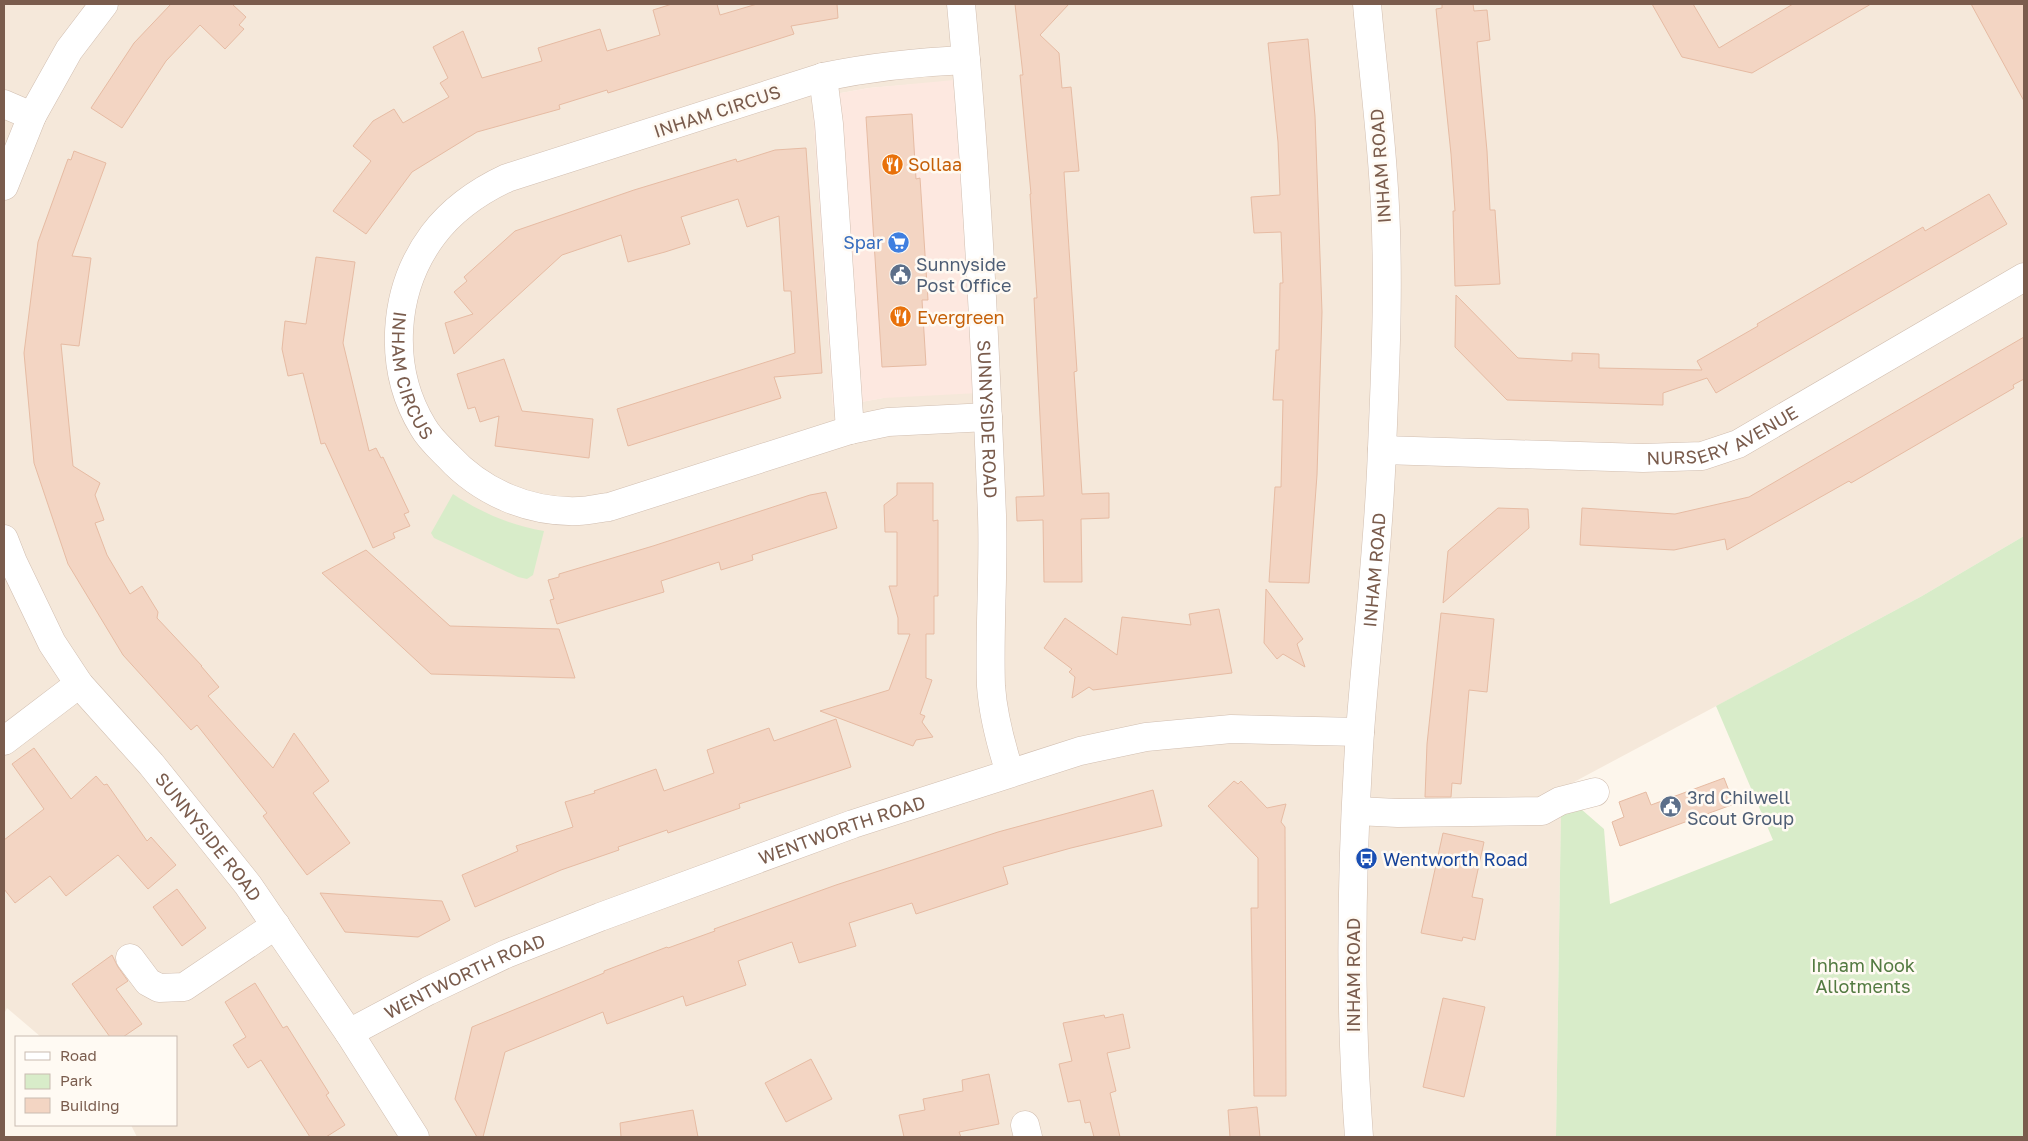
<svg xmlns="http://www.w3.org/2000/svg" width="2028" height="1141" viewBox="0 0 2028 1141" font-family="'Golos Text',sans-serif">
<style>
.residential{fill:#f5e8da;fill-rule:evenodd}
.commercial{fill:#fde8e0}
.green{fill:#d8ecc9}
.building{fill:#f3d5c3;stroke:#e6bba3}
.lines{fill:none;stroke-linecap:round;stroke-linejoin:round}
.minor-casing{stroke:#d1beb0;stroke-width:29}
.minor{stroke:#fff;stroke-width:28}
.labels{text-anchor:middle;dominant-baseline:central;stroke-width:5;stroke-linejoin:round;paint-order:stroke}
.street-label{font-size:18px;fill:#7a5c4d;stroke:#fffaf3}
.food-label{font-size:18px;fill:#c56008;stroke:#fffaf3;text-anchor:start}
.shop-label{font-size:18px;fill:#366cbe;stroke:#fffaf3;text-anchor:end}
.service-label{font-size:18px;fill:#4e5e75;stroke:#fffaf3;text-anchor:start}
.transit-label{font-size:18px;fill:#164399;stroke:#fffaf3;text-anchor:start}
.park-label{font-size:18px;fill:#537a41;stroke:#fffaf3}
</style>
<rect width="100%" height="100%" fill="#fdf6ec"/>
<!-- residential -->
<path class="residential" d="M4 4H2024V536L1922 596 1559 790 1561 808 1556 1137H137L131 1125H176V1037H41L7 1008 4 1014ZM954 81 883 398 833 407 813 98 869 88Z"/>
<!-- commercial -->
<path class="commercial" d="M954 80 979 393 884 398 833 407 812 98 869 88Z"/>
<!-- green -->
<path class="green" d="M453 494C482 513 510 525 544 531L533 575 527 579 518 577 434 538 431 533Z
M2024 536V1137H1556L1561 808 1581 809 1604 829 1610 904 1773 840 1716 706 1922 596Z"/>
<!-- building -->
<path class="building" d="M171 4H232L246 17 239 25 244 29 225 49 200 25 166 61 122 128 91 108 134 43Z
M672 4H717L720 15 757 4H837L838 18 791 26 794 34 608 93 607 90 559 105 560 109 477 132 412 172 366 234 333 211 371 161 353 146 373 121 394 109 403 123 449 97 440 83 448 78 433 47 463 31 482 78 542 61 538 48 600 29 607 51 660 35 653 10Z
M1015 4H1069L1040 35 1059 53 1062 88 1071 87 1079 171 1064 172 1077 371 1074 372 1082 494 1109 493V518L1081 519 1082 582H1044L1043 520 1017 521 1016 497 1044 496 1034 298H1037L1030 194H1031L1020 75H1023Z
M1442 4H1473L1474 11 1487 10 1490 40 1477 42 1487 151 1490 210H1495L1500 284 1455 286 1453 211H1455L1451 154 1436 9 1442 8Z
M1652 4H1693L1719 48 1793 4H1871L1752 73 1682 57Z
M1971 4H2024V101Z
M1308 39 1315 116 1322 312 1317 475 1309 583 1269 582 1275 487H1281L1283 400H1273L1276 350H1279L1280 283H1283L1281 232 1254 233 1251 197 1280 195 1278 142 1268 43Z
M912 114 916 179 920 178 928 300H922L926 365 882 367 866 117Z
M806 148 822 373 774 377 781 398 628 446 617 409 795 353 791 291H784L779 216 747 227 738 199 681 217 690 244 665 252 628 262 621 235 562 255 454 354 445 323 473 314 454 292 467 281 464 277 515 231 634 190 736 159 737 162 775 150Z
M74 151 106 163 72 256 91 258 79 346 61 344 73 466 100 483 95 495 104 520 95 523 107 555 130 594 142 586 158 612 157 618 202 666H201L219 687 208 696 273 768 294 733 329 781 313 793 350 843 307 875 263 816 267 813 197 725 191 730 123 655 68 564 34 463 24 353 38 242 68 159 71 160Z
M1989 194 2007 224 1716 393 1707 378 1663 393V405L1507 400 1455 347 1456 295 1518 358 1572 361V353L1599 354V368L1702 370 1697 361 1758 326 1757 324 1923 227 1925 231Z
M316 257 355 262 343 343 369 451 376 448 381 458 383 457 409 512 404 514 410 526 393 533 395 538 373 548 325 443 321 444 303 373 288 376 282 349 285 321 306 324Z
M2024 337V379L2013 385 2014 388 1851 483 1849 481 1727 550 1725 539 1674 550 1580 545 1582 508 1675 514 1749 497Z
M504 359 522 411 593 419 589 458 495 446 499 416 480 422 475 407 468 409 457 374Z
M897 483H933V521L938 520V596H934V634H926V678L932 680 920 714 925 716 922 722 933 737 916 740 913 746 820 711 889 690 910 634H898V618L889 586H897V532H885L884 505 897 495Z
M826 492 837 528 752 555 753 560 721 570 719 562 661 581 664 592 557 624 550 600 554 599 548 580 559 577V574L653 546 810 495Z
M1498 508 1528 509 1529 528 1443 603 1448 551Z
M366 550 450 626 559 629 575 678 431 674 322 573Z
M1266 589 1303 639 1297 644 1305 667 1283 654 1277 659 1264 643Z
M1219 609 1232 673 1093 690 1089 687 1072 698 1075 677 1069 672 1072 669 1044 648 1065 618 1117 655 1122 617 1191 625 1189 614Z
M1441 613 1494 619 1487 692 1469 690 1461 784 1452 783 1451 797H1425L1427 744Z
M836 719 851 767 739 804 740 808 668 833 667 830 618 847 619 850 561 870 475 907 462 875 518 851 516 846 573 827 565 802 595 793 594 791 656 769 664 791 714 773 707 750 769 728 774 741Z
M34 748 71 799 96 776 104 785 107 784 147 841 151 837 176 865 148 889 118 855 66 896 50 876 15 903 4 889V840L44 809 12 764Z
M1724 778 1734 804 1620 846 1612 822 1624 817 1619 802 1646 792 1651 805Z
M1234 781 1238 784 1241 781 1267 808 1286 804 1281 822 1285 827 1286 1096H1254L1251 908H1258V858L1208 806Z
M1153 790 1162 826 1071 848 1003 867 1008 884 916 914 912 903 849 923 856 946 799 963 792 942 738 961 746 985 686 1006 683 996 607 1024 603 1012 505 1052 483 1137H477L455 1099 472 1027 604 973V971L667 947 668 948 715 931 714 929 836 885 998 832Z
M1443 833 1484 842 1472 897 1483 899 1475 940 1463 937 1462 941 1421 933Z
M177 889 206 928 182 946 153 907Z
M320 893 442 901 450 920 418 937 345 932Z
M112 955 118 967 128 981 116 989 142 1024 123 1037H110L72 984Z
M255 983 283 1028 287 1026 307 1058 329 1093 326 1095 345 1125 326 1137H310L261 1060 248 1068 233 1045 246 1037 225 1002Z
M1443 998 1485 1007 1464 1097 1423 1087Z
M1123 1014 1130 1048 1107 1053 1116 1091 1110 1093 1120 1137H1094L1090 1122 1085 1123 1080 1100 1068 1102 1059 1064 1072 1061 1063 1023 1104 1015 1105 1018Z
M811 1059 832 1099 786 1122 765 1083Z
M989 1074 999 1124 959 1132 961 1137H904L899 1115 925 1110 923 1099 963 1091 962 1080Z
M1257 1107 1260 1137H1230L1228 1110Z
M693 1110 698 1137H621L620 1123Z"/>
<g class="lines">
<defs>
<g id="minor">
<path id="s1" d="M961 4C977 174 985 344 992 515 994 572 989 629 991 686 993 715 1001 745 1010 773"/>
<path id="s2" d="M966 60C918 62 871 67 823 77L507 178C479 191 452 210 433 235 392 290 387 368 423 427 429 438 439 447 448 456 481 492 529 513 579 511 589 511 599 508 609 507L850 430 888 422 988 417"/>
<path d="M823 77 829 124 850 430"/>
<path d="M4 104 32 116"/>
<path d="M4 186 32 116 69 50 104 4"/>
<path id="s3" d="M1382 450 1643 458 1702 456 1738 444 2024 277"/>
<path id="s4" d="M4 539 13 562 52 643 79 684 151 764 248 885 349 1033 415 1137"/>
<path d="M4 741 79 684"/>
<path d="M1356 811 1398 813 1542 811 1560 801 1595 792"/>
<path d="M130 958 148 982 159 988 184 987 276 925"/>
<path id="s5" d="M349 1033 428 991 506 954 600 917 853 824 1080 751 1146 737 1231 729 1360 732"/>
<path d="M1025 1125 1028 1137"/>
<path id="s6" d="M1359 1137C1349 1003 1351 867 1360 732 1367 638 1379 543 1382 448 1386 357 1390 265 1383 174 1379 117 1372 60 1367 4"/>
</g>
</defs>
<!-- minor casing -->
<use href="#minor" class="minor-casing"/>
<!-- minor -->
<use href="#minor" class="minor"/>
</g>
<!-- icons -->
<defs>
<symbol id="restaurant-disc" viewBox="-11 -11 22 22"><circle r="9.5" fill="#e8710a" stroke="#fffaf3"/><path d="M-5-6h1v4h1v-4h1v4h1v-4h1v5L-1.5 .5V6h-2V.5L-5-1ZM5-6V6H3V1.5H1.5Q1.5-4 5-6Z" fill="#fff"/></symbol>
<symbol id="supermarket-disc" viewBox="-11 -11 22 22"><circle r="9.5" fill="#3f7fe0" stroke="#fffaf3"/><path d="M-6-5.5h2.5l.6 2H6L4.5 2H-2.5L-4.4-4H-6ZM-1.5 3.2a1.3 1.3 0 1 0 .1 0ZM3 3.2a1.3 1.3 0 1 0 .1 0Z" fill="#fff"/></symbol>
<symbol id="civic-disc" viewBox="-11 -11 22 22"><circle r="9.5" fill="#5c6f8a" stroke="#fffaf3"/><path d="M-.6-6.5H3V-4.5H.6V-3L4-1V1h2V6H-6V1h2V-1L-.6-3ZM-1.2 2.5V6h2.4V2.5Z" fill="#fff"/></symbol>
<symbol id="bus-disc" viewBox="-11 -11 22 22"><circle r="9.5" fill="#1a4fb4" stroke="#fffaf3"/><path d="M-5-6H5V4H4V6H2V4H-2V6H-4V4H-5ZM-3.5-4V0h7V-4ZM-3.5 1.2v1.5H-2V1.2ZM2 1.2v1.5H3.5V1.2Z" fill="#fff"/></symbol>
</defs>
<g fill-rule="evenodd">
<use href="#restaurant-disc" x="880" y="152" width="25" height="25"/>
<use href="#supermarket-disc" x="886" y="230" width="25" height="25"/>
<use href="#civic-disc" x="888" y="262" width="25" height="25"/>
<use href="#restaurant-disc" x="888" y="304" width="25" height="25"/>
<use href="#civic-disc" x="1658" y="794" width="25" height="25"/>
<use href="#bus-disc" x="1354" y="846" width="25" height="25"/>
</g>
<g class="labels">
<!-- street labels -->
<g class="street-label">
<text transform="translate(717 111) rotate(-18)">INHAM CIRCUS</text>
<text transform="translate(1380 166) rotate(-94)">INHAM ROAD</text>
<text stroke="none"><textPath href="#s2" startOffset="720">INHAM CIRCUS</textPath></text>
<text stroke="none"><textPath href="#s1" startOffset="416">SUNNYSIDE ROAD</textPath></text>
<text stroke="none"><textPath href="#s3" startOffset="345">NURSERY AVENUE</textPath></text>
<text stroke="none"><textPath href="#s6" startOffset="568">INHAM ROAD</textPath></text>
<text stroke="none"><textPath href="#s5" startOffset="534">WENTWORTH ROAD</textPath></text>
<text stroke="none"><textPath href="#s4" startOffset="364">SUNNYSIDE ROAD</textPath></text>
<text transform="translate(1353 975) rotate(-90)">INHAM ROAD</text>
<text stroke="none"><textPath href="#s5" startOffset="129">WENTWORTH ROAD</textPath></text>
</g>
<!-- food labels -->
<g class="food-label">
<text x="908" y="164">Sollaa</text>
<text x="917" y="317">Evergreen</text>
</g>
<!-- shop labels -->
<g class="shop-label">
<text x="883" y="242">Spar</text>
</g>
<!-- service labels -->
<g class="service-label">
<text x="916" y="264">Sunnyside<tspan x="916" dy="21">Post Office</tspan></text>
<text x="1687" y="797">3rd Chilwell<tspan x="1687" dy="21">Scout Group</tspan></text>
</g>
<!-- transit labels -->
<g class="transit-label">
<text x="1383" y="859">Wentworth Road</text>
</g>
<!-- park labels -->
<g class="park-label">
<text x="1863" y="965">Inham Nook<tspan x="1863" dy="21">Allotments</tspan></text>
</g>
</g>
<!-- border -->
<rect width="2028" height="1141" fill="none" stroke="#7a5c4d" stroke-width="10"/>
<!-- legend -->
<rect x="15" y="1036" width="162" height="90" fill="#fffaf3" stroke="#cabbb1"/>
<rect x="25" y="1052" width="25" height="8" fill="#ffffff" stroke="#cabbb1"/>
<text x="60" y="1061" font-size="15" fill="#7a5c4d">Road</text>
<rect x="25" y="1074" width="25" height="15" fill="#d8ecc9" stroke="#cabbb1"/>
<text x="60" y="1086" font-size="15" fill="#7a5c4d">Park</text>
<rect x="25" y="1098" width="25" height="15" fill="#f3d5c3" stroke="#cabbb1"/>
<text x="60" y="1111" font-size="15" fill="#7a5c4d">Building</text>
</svg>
